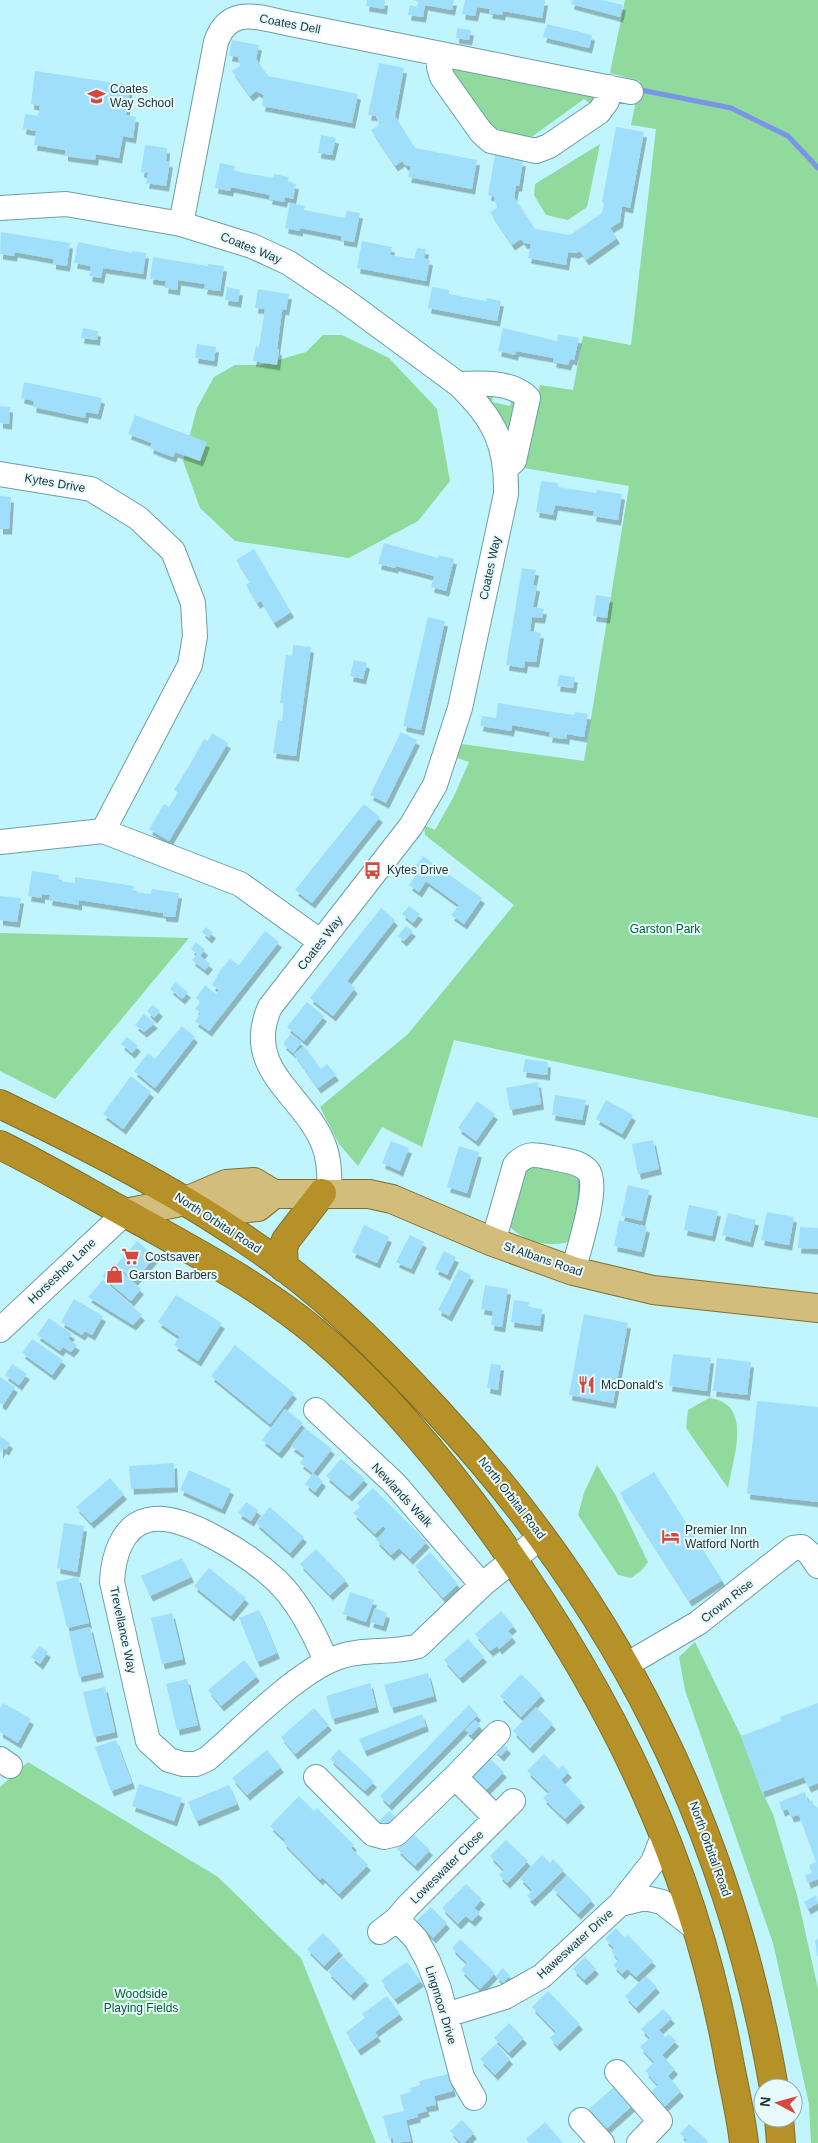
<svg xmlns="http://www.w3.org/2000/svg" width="818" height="2143" viewBox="0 0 818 2143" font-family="Arial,sans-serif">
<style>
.green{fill:#90da9d}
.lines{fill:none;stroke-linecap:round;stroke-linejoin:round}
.stream{stroke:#7995e8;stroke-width:5}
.building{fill:#a0dffc;filter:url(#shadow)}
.minor-casing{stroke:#6d9ea6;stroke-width:26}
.major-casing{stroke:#7f6f2c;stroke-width:30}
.highway-casing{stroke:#7f6f2c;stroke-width:30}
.minor{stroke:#fff;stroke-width:24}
.major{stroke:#d3bd7d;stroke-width:28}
.highway{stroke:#b59127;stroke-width:28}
.labels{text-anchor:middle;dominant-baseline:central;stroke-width:4;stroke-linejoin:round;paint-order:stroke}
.street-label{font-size:12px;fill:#1c3134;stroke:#e7fbff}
.poi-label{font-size:12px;fill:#1c3134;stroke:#e7fbff;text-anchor:start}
.park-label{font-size:12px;fill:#006427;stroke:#e7fbff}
</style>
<defs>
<filter id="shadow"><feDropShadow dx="3" dy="5.5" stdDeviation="0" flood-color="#0004"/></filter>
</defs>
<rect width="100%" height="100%" fill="#c0f5fd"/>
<!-- green -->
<path class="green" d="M625 0H818V1118L454 1040 422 1147 382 1127 358 1166 339 1144 320 1107 408 1034 514 905 425 835 424 825 435 830 454 796 469 762 457 758 462 744 584 761 629 486 524 468 540 385 573 390 583 336 631 345 656 129 631 125 640 81 610 73Z
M451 65 597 96 593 106 584 99 533 136 525 139 493 133 448 69Z
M600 144 587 207 568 220 546 215 534 195 535 184Z
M323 335H342L389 358 437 409 450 481 418 521 349 558 235 541 200 508 183 461 197 408 214 377 235 365H261L306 352Z
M479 389 494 390 492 402 510 406 513 393 518 395 515 443Z
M0 933 189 938 55 1099 0 1071Z
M535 1161 572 1172 584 1181 575 1240C552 1248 527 1244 509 1226L522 1168Z
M709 1398C754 1403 733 1458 728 1488L686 1428 688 1410Z
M597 1465 616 1496 648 1562 642 1570 631 1578 618 1575 578 1515 584 1493Z
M695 1642 741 1736 762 1792 773 1814 797 1895 818 1989V2143H811L809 2104 773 1943 685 1690 679 1657Z
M28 1762 218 1877 301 1958 376 2143H0V1787Z"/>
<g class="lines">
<!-- stream -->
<path class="stream" d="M636 89 731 108 788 136 818 168"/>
</g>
<!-- building -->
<path class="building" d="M367 0H385L384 9 366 6Z
M413 0H454L452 10 425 5 423 17 408 15 410 5 418 7V2Z
M465 0H545L542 18 503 11 502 15 489 13 490 9 477 7 475 16 462 14Z
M572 0H602L623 5 620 17 571 4Z
M547 24 592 35 589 48 543 37Z
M457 28 471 30 469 40 456 38Z
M232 40 259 45 256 59 268 76 358 94 352 123 262 106 264 95 256 91 250 96 232 71 240 66 238 57 229 56Z
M379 63 404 68 395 116 415 148 477 160 472 189 408 177 411 166 405 165 402 161 395 166 371 130 379 125 376 116 368 115Z
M35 71 130 85 126 115 136 117 133 138 123 136 119 158 96 154 95 160 65 156V150L34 145 36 131 23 129 25 114 38 116 40 106 31 104Z
M616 127 644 132 630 208 622 206 620 222 610 228 617 238 586 260 580 251 576 253 568 252 566 265 528 258 531 244 524 243 521 239 512 245 490 212 498 207 494 201 495 197 488 195 495 155 523 161 519 186H516L514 197 535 229 570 235 602 213 604 203 602 202Z
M321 135 336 138 332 155 318 153Z
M145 145 167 148 166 161 170 162 166 186 146 183 148 173 141 172Z
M220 163 235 166 234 171 273 178 274 174 289 177 288 182 296 184 293 199 285 197 284 202 269 199 270 195 231 187 230 191 215 188Z
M290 203 305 206 304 210 345 218 347 211 360 213 354 242 341 240V236L300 228V231L285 228Z
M1 232 70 243 67 266 53 264V259L15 252 14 256 0 254Z
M362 241 392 247 390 255 414 259 417 248 426 249 424 258 430 260 426 281 357 268Z
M78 242 132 253V251L146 253 143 274 103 268 101 278 89 276 91 266 74 263Z
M153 257 208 266V264L224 266 220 291 204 289 205 284 178 280 177 290 165 288 166 281 150 279Z
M227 287 240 290 238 302 225 300Z
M432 287 449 290V294L486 301 487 298 501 301 497 321 428 308Z
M258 289 289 294 286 310 283 309 282 312 277 349 279 350 277 365 253 361 256 346 259 347 265 309 255 308Z
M83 328 98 331 97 340 81 338Z
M503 328 557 341 558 334 579 338 574 360 570 359 568 365 553 362 554 358 516 351 515 355 498 351Z
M197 344 216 347 214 361 195 358Z
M24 382 102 398 98 414 86 412 85 418 33 407 34 401 21 398Z
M0 406 10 407 9 424 0 423Z
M135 415 207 442 200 461 175 452 173 457 162 453 150 448 152 443 128 434Z
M541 481 558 483V487L596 493 597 490 622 494 618 520 593 516 594 511 555 505 553 515 536 512Z
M0 496 11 497 9 529H0Z
M384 543 438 558 439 555 454 559 446 591 431 587 434 576 396 566 395 568 378 564Z
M254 549 291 612 274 623 261 601 257 603 246 585 250 582 236 560Z
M522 568 536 570 533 585 537 586 533 607 544 609 542 618 532 617 530 631 541 633 536 662 525 661 524 668 506 665Z
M596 595 610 597 607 618 593 616Z
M428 617 445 621 421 730 403 726Z
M293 645 311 647 296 756 273 753 278 720 282 721 284 704 280 703 286 655 292 656Z
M354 660 367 663 363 679 350 676Z
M559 675 575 677 573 688 557 686Z
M498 703 574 715 575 712 588 714 584 737 567 734 566 739 549 737 550 732 512 725 511 731 480 726 482 716 496 718Z
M401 732 417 740 386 803 370 795Z
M212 733 228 743 169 841 149 829 164 804 169 807 178 792 174 790 189 766 204 739 208 741Z
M364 804 380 817 312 903 295 890Z
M423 856 482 898 464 924 451 915 459 905 426 881 419 892 409 885 415 876 411 873Z
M32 871 59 875 58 881 75 883V877L134 886 133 892 151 894 152 889 179 893 175 917 163 916V913L79 900V905L49 900 50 895 42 894V898L28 896Z
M0 896 21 898 17 922 0 920Z
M409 906 420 914 413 923 402 914Z
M381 908 395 920 347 981 355 988 333 1016 310 998Z
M406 926 413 931 404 941 398 936Z
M206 927 213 933 209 938 202 932Z
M265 931 279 942 209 1031 195 1021 201 1013 195 1009 201 1002 196 998 205 985 216 994 219 990 212 985 220 971 230 959 239 965Z
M196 942 205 950 200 956 210 964 205 970 192 960 197 954 191 949Z
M175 982 188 992 182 999 170 989Z
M307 1002 324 1016 304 1041 287 1027Z
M153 1005 160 1011 154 1018 147 1011Z
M144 1014 155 1023 144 1032 135 1025Z
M182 1026 195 1037 155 1088 134 1071 148 1053 155 1059Z
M291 1034 302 1042 293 1053 283 1044Z
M127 1037 138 1046 132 1053 121 1044Z
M304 1046 321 1069 327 1064 336 1075 318 1088 294 1054Z
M525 1059 548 1062 547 1075 523 1072Z
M131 1076 151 1092 123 1129 103 1114Z
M538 1082 541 1104 510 1110 506 1088Z
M555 1095 586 1100 582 1120 552 1115Z
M606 1100 633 1115 622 1134 596 1119Z
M477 1101 495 1114 476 1141 458 1128Z
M653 1140 659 1169 638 1174 632 1144Z
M391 1141 409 1148 400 1171 382 1163Z
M459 1146 479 1152 467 1193 447 1187Z
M628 1185 649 1190 642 1221 621 1216Z
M689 1205 718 1211 712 1236 684 1230Z
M767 1212 794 1217 789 1245 761 1240Z
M728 1213 756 1220 750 1242 722 1235Z
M619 1220 647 1227 641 1252 614 1246Z
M364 1225 389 1237 377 1263 352 1252Z
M800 1227 818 1228V1249L798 1248Z
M410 1235 424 1242 411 1269 396 1262Z
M137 1241 155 1257 134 1281 116 1265Z
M444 1251 456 1257 447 1275 435 1269Z
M113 1264 141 1289 131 1301 102 1276Z
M459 1269 471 1275 449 1316 438 1310Z
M103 1280 142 1315 133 1325 88 1297Z
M485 1285 508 1289 502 1327 491 1325 493 1311 481 1309Z
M176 1295 222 1323 198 1361 174 1345 180 1337 158 1322Z
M74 1299 103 1316 92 1335 85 1331 82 1335 61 1322Z
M514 1300 529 1302 528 1307 542 1309 540 1326 511 1322Z
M584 1314 628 1323 613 1403 569 1395Z
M49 1318 72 1334 68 1339 77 1345 71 1352 63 1347 60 1351 37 1335Z
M32 1339 63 1360 52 1375 22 1353Z
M235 1345 294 1393 270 1424 211 1376Z
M673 1354 711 1358 707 1391 669 1386Z
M717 1358 751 1362 747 1395 713 1391Z
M12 1364 27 1374 19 1385 5 1375Z
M491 1364 501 1365 498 1390 487 1388Z
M0 1377 15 1387 3 1405 0 1403Z
M757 1401 818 1407V1502L747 1494Z
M285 1409 303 1423 279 1453 262 1440Z
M305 1428 332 1449 313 1473 323 1481 315 1492 305 1484 313 1473 300 1463 305 1456 291 1446Z
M0 1436 10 1443 6 1450 3 1448 0 1453Z
M341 1459 365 1479 349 1496 326 1476Z
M174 1463 175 1487 131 1489 129 1466Z
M189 1470 231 1489 222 1509 180 1490Z
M654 1472 722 1580 689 1601 620 1493Z
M110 1478 124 1494 91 1523 76 1507Z
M373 1488 427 1542 410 1559 399 1548 391 1555 376 1540 386 1529 383 1526 375 1534 353 1513 360 1507 357 1503Z
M246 1502 258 1510 251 1521 238 1513Z
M270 1507 304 1537 290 1553 256 1523Z
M64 1523 84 1526 77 1572 57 1568Z
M316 1549 346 1580 330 1595 300 1564Z
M430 1552 458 1584 443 1598 415 1566Z
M182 1558 191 1577 150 1596 141 1576Z
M209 1568 246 1598 231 1616 194 1586Z
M78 1577 89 1623 67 1628 56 1582Z
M350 1592 374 1600 366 1622 343 1614Z
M375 1608 387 1613 383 1626 370 1622Z
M259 1610 277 1653 257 1662 239 1618Z
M501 1611 514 1626 508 1631 513 1637 499 1649 497 1646 490 1651 475 1634Z
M172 1613 183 1659 162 1664 151 1618Z
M90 1627 101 1672 79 1677 69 1632Z
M468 1639 484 1657 460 1678 444 1660Z
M39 1646 48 1652 40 1664 31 1657Z
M244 1660 257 1676 221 1706 208 1690Z
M428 1673 434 1696 391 1708 384 1685Z
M521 1674 542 1695 521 1717 500 1696Z
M187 1679 198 1725 177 1730 166 1684Z
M370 1683 376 1707 332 1719 326 1696Z
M105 1687 115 1732 94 1737 83 1692Z
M3 1703 31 1719 18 1743 0 1732V1708Z
M818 1703V1783L808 1787 804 1777 762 1792 741 1736 781 1721 780 1717Z
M469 1705 478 1715 389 1805 380 1796Z
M536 1707 553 1724 530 1748 513 1731Z
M314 1708 329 1725 295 1754 281 1737Z
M422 1714 426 1726 364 1751 359 1739Z
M475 1720 480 1725 471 1735 465 1730Z
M116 1740 132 1783 111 1791 95 1747Z
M501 1742 508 1748 501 1756 494 1749Z
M339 1749 374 1782 365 1791 330 1759Z
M267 1750 281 1767 247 1795 232 1778Z
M485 1754 504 1772 486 1790 467 1772Z
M544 1754 559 1769 562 1765 569 1772 561 1780 582 1802 565 1819 543 1798 549 1792 527 1771Z
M139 1784 182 1798 174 1821 132 1806Z
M229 1785 237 1804 196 1821 188 1802Z
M805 1792 808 1802 812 1800 815 1808 818 1807V1879L808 1883 805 1875 812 1873 809 1865 816 1862 799 1815 791 1817 788 1809 782 1811 779 1802Z
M299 1796 314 1811 317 1808 354 1845 351 1848 368 1865 339 1894 322 1877 320 1880 283 1842 285 1840 270 1826Z
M389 1811 396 1817 386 1827 379 1821Z
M412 1833 430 1850 415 1866 397 1849Z
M506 1840 528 1861 507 1883 499 1875 504 1870 490 1856Z
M542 1855 550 1863 553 1859 564 1870 532 1901 527 1896 532 1890 520 1878Z
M567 1875 592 1900 578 1914 553 1889Z
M466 1884 482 1899 474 1908 480 1913 472 1921 466 1916 458 1924 442 1908Z
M816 1895 818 1903 808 1909 804 1902Z
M431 1907 447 1923 433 1938 416 1921Z
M616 1928 625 1938 628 1935 653 1961 636 1977 627 1969 622 1974 613 1965 619 1960 611 1951 614 1948 605 1939Z
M323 1933 340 1950 324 1966 307 1949Z
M460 1939 495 1973 480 1989 461 1970 467 1963 452 1948Z
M818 1939V1956H817L815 1940Z
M343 1957 366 1980 351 1995 328 1972Z
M585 1957 596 1969 584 1980 573 1969Z
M407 1962 421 1981 395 1999 381 1980Z
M503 1968 510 1976 503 1983 496 1976Z
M646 1976 657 1987 636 2008 625 1996Z
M548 1991 580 2024 557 2046 550 2038 556 2032 532 2007Z
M387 1996 400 2014 375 2032 378 2036 358 2050 346 2032 365 2018 362 2014Z
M663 2009 672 2018 659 2030 665 2037 669 2034 676 2041 662 2055 675 2069 668 2076 681 2091 663 2108 649 2094 658 2085 645 2071 654 2062 640 2047 650 2038 641 2029Z
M509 2023 524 2038 509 2053 494 2038Z
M496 2044 510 2059 495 2075 480 2059Z
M448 2074 453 2091 434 2096 436 2105 425 2107 427 2111 417 2114 418 2117 406 2120 411 2141 394 2143 393 2138 389 2139 383 2116 404 2111 400 2095 411 2092 410 2088 420 2085 419 2081Z
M616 2085 633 2105 605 2130 587 2111Z
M462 2120 474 2133 464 2143H461L450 2131Z
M545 2122 553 2131 563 2143H529L526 2139Z
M689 2124 708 2141 706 2143H684L687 2140 680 2134Z"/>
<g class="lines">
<defs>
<path id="minor" d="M439 54V67L442 77 481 132 491 141 536 151 549 146 599 112 607 101 609 87
M0 208 66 204 181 224 252 246 289 263 344 300 458 384C494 418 507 444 506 494L460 708 435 785 411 826 270 1007C242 1069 303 1094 323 1143 330 1159 329 1177 330 1193
M181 224 216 42C229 4 260 18 291 24L631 92
M458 384C479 383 512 381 528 398L514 461 506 468
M0 474 91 489 138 518 173 551 193 603 195 636 190 665 103 831
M0 842 103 831 240 884 321 942
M493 1242 515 1165C528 1151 535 1155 553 1158 565 1161 580 1161 588 1171 600 1185 578 1252 573 1271
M0 1330 125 1213
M316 1410 395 1484 482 1585
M326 1661C314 1632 299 1602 276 1580 251 1557 183 1511 148 1520 121 1526 113 1559 112 1582L148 1741 169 1760 183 1764H196L207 1759C240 1731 300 1669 339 1657 364 1648 392 1654 418 1646L482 1585 542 1536
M626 1665 698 1623 793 1548 802 1547 810 1554 818 1566
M0 1759 10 1766
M316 1777 373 1834 384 1837 396 1834 455 1777
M496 1818 455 1777 498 1733
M620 1904 645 1898 662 1902 699 1931
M397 1919 416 1939 428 1961 439 1989 462 2077 474 2098
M380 1932 397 1919 407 1907 513 1801
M446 2015 505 1997 542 1976 620 1904 653 1862 664 1834
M617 2072 660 2121 639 2143
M581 2120 602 2143"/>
<path id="major" d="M186 1201 232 1210 258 1207 274 1194
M125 1213 186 1201 226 1184 254 1182 274 1194H369L392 1199 493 1242 573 1271 653 1290 818 1308"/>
<path id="highway" d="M0 1104C98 1151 196 1201 284 1267 340 1309 390 1360 437 1411 618 1605 729 1827 774 2088
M0 1145C47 1168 92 1195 138 1220 199 1254 261 1287 315 1332 385 1391 444 1463 497 1537 613 1700 695 1867 730 2066 735 2091 741 2117 744 2143
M284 1268 283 1248 286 1240 322 1193
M779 2118 781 2143"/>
</defs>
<!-- minor casing -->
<use href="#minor" class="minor-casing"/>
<!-- major casing -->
<use href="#major" class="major-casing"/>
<!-- highway casing -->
<use href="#highway" class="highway-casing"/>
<!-- minor -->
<use href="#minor" class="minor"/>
<!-- major -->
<use href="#major" class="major"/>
<!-- highway -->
<use href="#highway" class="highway"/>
</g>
<!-- icons -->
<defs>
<symbol id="school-bare" viewBox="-9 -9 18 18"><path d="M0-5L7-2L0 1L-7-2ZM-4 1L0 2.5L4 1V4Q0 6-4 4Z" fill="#d5483b" stroke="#e7fbff" stroke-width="2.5" paint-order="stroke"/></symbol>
<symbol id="bus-bare" viewBox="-9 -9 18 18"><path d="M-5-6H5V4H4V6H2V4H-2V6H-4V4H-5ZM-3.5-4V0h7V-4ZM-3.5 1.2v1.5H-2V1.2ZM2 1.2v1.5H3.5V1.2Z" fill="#d5483b" stroke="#e7fbff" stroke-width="2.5" paint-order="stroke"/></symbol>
<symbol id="supermarket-bare" viewBox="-9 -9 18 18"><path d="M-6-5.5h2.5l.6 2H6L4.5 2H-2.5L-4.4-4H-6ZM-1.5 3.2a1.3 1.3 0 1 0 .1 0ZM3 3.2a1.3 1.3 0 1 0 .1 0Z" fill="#d5483b" stroke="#e7fbff" stroke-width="2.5" paint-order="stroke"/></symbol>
<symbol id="shop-bare" viewBox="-9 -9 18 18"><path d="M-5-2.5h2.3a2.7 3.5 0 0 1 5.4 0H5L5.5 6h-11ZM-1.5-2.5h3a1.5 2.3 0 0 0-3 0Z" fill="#d5483b" stroke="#e7fbff" stroke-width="2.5" paint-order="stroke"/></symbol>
<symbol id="restaurant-bare" viewBox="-9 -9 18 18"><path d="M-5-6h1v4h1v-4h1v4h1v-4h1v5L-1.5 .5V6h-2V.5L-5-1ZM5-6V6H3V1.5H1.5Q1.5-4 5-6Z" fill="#d5483b" stroke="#e7fbff" stroke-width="2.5" paint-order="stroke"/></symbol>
<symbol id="hotel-bare" viewBox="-9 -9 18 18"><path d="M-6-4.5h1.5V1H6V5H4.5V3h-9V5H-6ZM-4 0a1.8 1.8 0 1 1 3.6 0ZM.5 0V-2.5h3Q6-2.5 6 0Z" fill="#d5483b" stroke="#e7fbff" stroke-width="2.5" paint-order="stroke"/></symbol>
</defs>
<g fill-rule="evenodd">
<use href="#school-bare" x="84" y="84" width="25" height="25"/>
<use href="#bus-bare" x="360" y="858" width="25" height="25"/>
<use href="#supermarket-bare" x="118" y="1244" width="25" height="25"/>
<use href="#shop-bare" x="102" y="1262" width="25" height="25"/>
<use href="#restaurant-bare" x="574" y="1372" width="25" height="25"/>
<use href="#hotel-bare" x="658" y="1524" width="25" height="25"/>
</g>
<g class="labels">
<!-- street labels -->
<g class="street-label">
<text transform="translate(290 24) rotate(11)">Coates Dell</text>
<text transform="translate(251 248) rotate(22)">Coates Way</text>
<text transform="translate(55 483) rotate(10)">Kytes Drive</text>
<text transform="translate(490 568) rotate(-78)">Coates Way</text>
<text transform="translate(320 943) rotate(-52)">Coates Way</text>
<text transform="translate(218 1223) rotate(33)">North Orbital Road</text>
<text transform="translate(543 1259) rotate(19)">St Albans Road</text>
<text transform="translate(62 1271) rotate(-44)">Horseshoe Lane</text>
<text transform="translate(402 1495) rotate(47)">Newlands Walk</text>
<text transform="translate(512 1498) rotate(52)">North Orbital Road</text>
<text transform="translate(727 1601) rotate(-38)">Crown Rise</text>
<text transform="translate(123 1630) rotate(78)">Trevellance Way</text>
<text transform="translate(710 1849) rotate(70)">North Orbital Road</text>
<text transform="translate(447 1867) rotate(-45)">Loweswater Close</text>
<text transform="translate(575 1944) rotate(-42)">Haweswater Drive</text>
<text transform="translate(441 2005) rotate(73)">Lingmoor Drive</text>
</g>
<!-- poi labels -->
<g class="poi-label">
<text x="110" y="89">Coates<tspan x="110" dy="14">Way School</tspan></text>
<text x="387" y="870">Kytes Drive</text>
<text x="145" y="1257">Costsaver</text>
<text x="129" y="1275">Garston Barbers</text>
<text x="601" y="1385">McDonald's</text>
<text x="685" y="1530">Premier Inn<tspan x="685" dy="14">Watford North</tspan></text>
</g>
<!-- park labels -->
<g class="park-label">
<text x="665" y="929">Garston Park</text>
<text x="141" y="1994">Woodside<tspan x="141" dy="14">Playing Fields</tspan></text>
</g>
</g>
<!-- north arrow -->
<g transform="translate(778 2103) rotate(276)"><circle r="24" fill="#e7fbff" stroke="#96aaae"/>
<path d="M0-4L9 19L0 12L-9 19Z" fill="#d5483b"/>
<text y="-8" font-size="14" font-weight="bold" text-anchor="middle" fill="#1c3134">N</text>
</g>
</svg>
